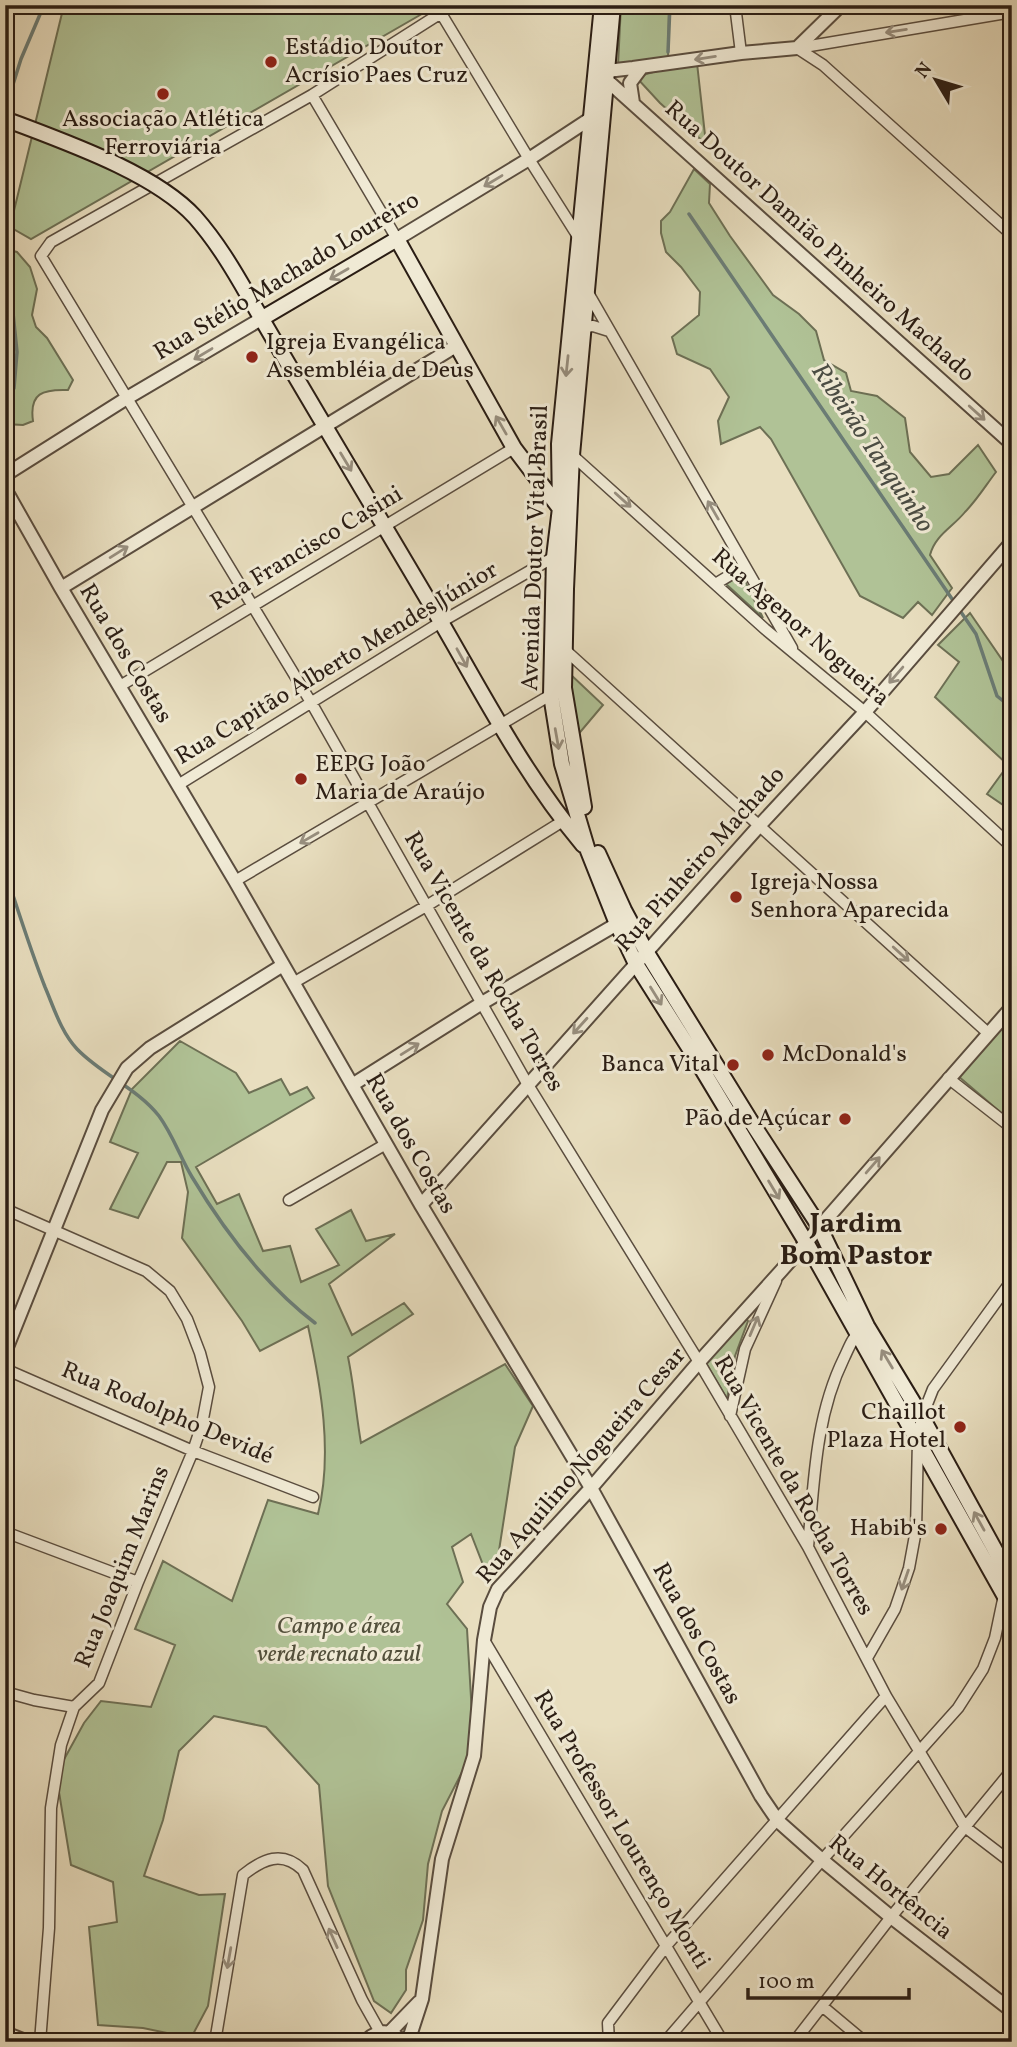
<svg xmlns="http://www.w3.org/2000/svg" width="1017" height="2047" viewBox="0 0 1017 2047" font-family="Vollkorn,serif">
<style>
.green{fill:#b0c296;stroke:#6d7055;stroke-width:2}
.lines{fill:none;stroke-linecap:round;stroke-linejoin:round}
.stream{stroke:#6b7c75;stroke-width:3.5}
.minor-casing{stroke:#5a4d3f;stroke-width:13}
.tertiary-casing{stroke:#5a4d3f;stroke-width:16}
.secondary-casing{stroke:#2a1d14;stroke-width:18}
.minor{stroke:#f0ead5;stroke-width:10}
.tertiary{stroke:#f0ead5;stroke-width:12}
.secondary{stroke:#f0ead5;stroke-width:14}
.secondary-bridge-casing{stroke:#2a1d14;stroke-width:18;stroke-linecap:butt}
.secondary-bridge{stroke:#f0ead5;stroke-width:14}
.oneway{stroke:#978e7e}
.poi-dot{fill:#8f2418;stroke:#f0ead5;stroke-width:2.5}
.labels{text-anchor:middle;dominant-baseline:central;stroke-width:6;stroke-linejoin:round;paint-order:stroke}
.poi-label{font-size:24px;fill:#2a1d14;stroke:#f0ead5;text-anchor:start}
.street-label{font-size:24px;fill:#2a1d14;stroke:#f0ead5}
.park-label{font-size:24px;font-style:italic;fill:#524f3b;stroke:#f0ead5}
.water-label{font-size:26px;font-style:italic;fill:#4b4d44;stroke:#f0ead5}
.quarter-label{font-size:28px;font-weight:bold;fill:#2a1d14;stroke:#f0ead5}
</style>
<rect width="100%" height="100%" fill="#e8debf"/>
<filter id="stains"><feTurbulence type="fractalNoise" baseFrequency=".00286" numOctaves="4"/><feColorMatrix values="0 0 0 0 .2 0 0 0 0 .09 0 0 0 0 .02 0 0 0 .5 -.17"/></filter>
<radialGradient id="worn" r=".72"><stop offset=".6" stop-color="#630" stop-opacity="0"/><stop offset="1" stop-color="#630" stop-opacity=".3"/></radialGradient>
<!-- green -->
<path class="green" d="M64 5H423L427 11 31 239 10 227Z
M621 5H669L668 61 618 65Z
M697 63 706 144 660 103 636 77 667 68Z
M694 169 710 184 709 203 730 236 773 295 799 314 816 331 824 360 846 373 851 391 877 396 905 418 910 452 931 477 949 474 978 445 996 472C986 485 977 500 965 512 953 527 935 535 930 555L952 588 932 615 918 602 903 618 860 596 771 439 760 427 721 444 718 421 729 397 710 369 677 354 672 337 699 315 700 292 681 267 666 252 661 233V221L670 212Z
M5 249 17 252 30 267 37 289 32 315 36 327 47 338 73 380 68 390C43 389 29 393 33 421L23 425 5 424Z
M742 575 763 618 726 584Z
M970 613 1005 664 1012 669V811L987 794 1008 765 935 697 959 662 938 645Z
M569 673 603 705 576 737Z
M1012 1017V1122L958 1076Z
M180 1041 236 1073 249 1093 281 1079 290 1095 307 1087 314 1098 196 1167 217 1204 239 1194 263 1251 290 1246 301 1282 339 1265 316 1229 351 1210 366 1241 395 1234 329 1284 352 1335 404 1303 413 1314 348 1357C354 1386 356 1414 361 1443L505 1364 533 1406 515 1447 496 1570 487 1575 471 1534 452 1547 463 1582 447 1604 467 1629 474 1749 442 1811 428 1864 423 1920 406 1970V1990L391 2013 374 2001 328 1886 319 1785 266 1727 214 1716 179 1751 163 1820 144 1876 199 1895 225 1894 208 2006 191 2038 143 2028 98 2025 89 1927 117 1922 113 1882 71 1865 56 1774 84 1723 101 1701 151 1707 175 1645 135 1629 163 1561 232 1601 268 1500 318 1514C333 1453 321 1387 308 1326L260 1351 242 1321 182 1238 188 1192 181 1162H167L138 1218 110 1209 138 1153 110 1142 132 1089Z
M745 1316 748 1321 735 1356 727 1399 706 1363Z"/>
<g class="lines">
<!-- stream -->
<path class="stream" d="M668 52 670 5
M5 110 21 59 44 5
M689 214 976 634 997 696 1012 708
M5 261 9 274 17 352 14 388 5 403
M5 871C18 910 30 949 45 987 54 1008 61 1032 77 1049 102 1075 137 1088 159 1116 173 1135 180 1157 192 1177 225 1232 264 1284 315 1323"/>
<defs>
<path id="minor" d="M436 5 529 159 579 238
M735 5 741 53
M441 13 312 95 51 242 41 256 312 704 528 1085 699 1362 808 1547 886 1696 965 1827 1012 1863
M797 48 823 65 1012 235
M798 48 1012 12
M312 95 397 239
M587 291 792 648
M579 328 593 326 609 331
M571 454 765 629 865 712 1012 847
M717 583 745 566
M563 648 988 1033
M120 686 514 448
M178 785 441 622 554 557
M235 881 554 693
M293 983 428 905 563 821
M948 1078 1012 1128
M289 1200 386 1144
M5 1209 146 1271 170 1291 187 1319 200 1353 209 1387 202 1424 193 1451 138 1582 99 1683 74 1707 61 1745 51 1808 49 1928 40 2042
M5 1369 193 1451 313 1497
M730 1416 745 1349 776 1281
M5 1532 138 1582
M808 1547C814 1483 815 1417 844 1358 849 1348 852 1337 861 1331
M1005 1566 1012 1522
M484 1640 723 2042
M867 1658 895 1609 909 1568 916 1530 918 1440 922 1417 933 1389 1012 1280
M5 1692 34 1700 74 1707
M822 2006 865 2042
M215 2042 243 1875C263 1859 282 1850 303 1870L362 2000 380 2032
M609 2042 608 2023 666 1946 886 1696
M665 2042 822 1860 958 1708 983 1669 995 1638 1004 1595
M794 2042 891 1917 1012 1770"/>
<path id="tertiary" d="M598 75 607 71 633 68 741 53 797 48 841 5
M598 83 606 81 611 84 1012 444
M633 103 630 83 642 67
M397 239 529 159 596 115
M5 475 127 398 261 319
M5 489 61 588 235 881 421 1205 591 1488 761 1796 778 1821 822 1860 891 1917 1012 2011
M61 588 456 346
M352 1085 482 1003 617 924
M421 1205 759 826 865 712 1012 542
M5 1352 102 1110 127 1068 150 1048 283 965
M390 2032 419 2002
M5 2033 28 2042
M365 2042C376 2030 391 2028 402 2042
M408 2042 422 1999 442 1859 474 1756 484 1640 490 1607 498 1589 591 1488 699 1362 781 1271 1012 1007"/>
<path id="secondary" d="M602 5 559 444 560 508 554 557 551 695 562 764 588 851 617 924 636 964 693 1054 806 1242 1012 1609
M249 297C312 406 377 513 441 622 485 698 526 777 583 845
M261 319 397 239 514 448 561 510
M584 807 564 688 566 589 572 455 613 5
M598 853 624 910 647 953 750 1120 819 1226 867 1326 922 1417 1012 1581"/>
</defs>
<!-- minor casing -->
<use href="#minor" class="minor-casing"/>
<!-- tertiary casing -->
<use href="#tertiary" class="tertiary-casing"/>
<!-- secondary casing -->
<use href="#secondary" class="secondary-casing"/>
<!-- minor -->
<use href="#minor" class="minor"/>
<!-- tertiary -->
<use href="#tertiary" class="tertiary"/>
<!-- secondary -->
<use href="#secondary" class="secondary"/>
<defs>
<path id="secondary-bridge" d="M5 119C62 141 154 172 195 217 217 242 233 269 249 297"/>
</defs>
<!-- secondary-bridge casing -->
<use href="#secondary-bridge" class="secondary-bridge-casing"/>
<!-- secondary-bridge -->
<use href="#secondary-bridge" class="secondary-bridge"/>
</g>
<!-- one-way arrows -->
<defs><path id="oneway-shaft" d="M-6 0H5M1.5-3L5.5 0L1.5 3" fill="none" stroke-width="1.6" stroke-linecap="round" stroke-linejoin="round" transform="scale(1.75)"/></defs>
<g class="oneway">
<use href="#oneway-shaft" transform="translate(896 31) rotate(171)"/>
<use href="#oneway-shaft" transform="translate(705 58) rotate(171)"/>
<use href="#oneway-shaft" transform="translate(493 181) rotate(149)"/>
<use href="#oneway-shaft" transform="translate(339 274) rotate(150)"/>
<use href="#oneway-shaft" transform="translate(203 354) rotate(149)"/>
<use href="#oneway-shaft" transform="translate(567 366) rotate(96)"/>
<use href="#oneway-shaft" transform="translate(977 413) rotate(42)"/>
<use href="#oneway-shaft" transform="translate(501 425) rotate(-120)"/>
<use href="#oneway-shaft" transform="translate(346 462) rotate(59)"/>
<use href="#oneway-shaft" transform="translate(623 500) rotate(42)"/>
<use href="#oneway-shaft" transform="translate(713 510) rotate(-120)"/>
<use href="#oneway-shaft" transform="translate(119 552) rotate(-32)"/>
<use href="#oneway-shaft" transform="translate(462 658) rotate(61)"/>
<use href="#oneway-shaft" transform="translate(896 675) rotate(131)"/>
<use href="#oneway-shaft" transform="translate(557 739) rotate(80)"/>
<use href="#oneway-shaft" transform="translate(309 838) rotate(150)"/>
<use href="#oneway-shaft" transform="translate(901 954) rotate(42)"/>
<use href="#oneway-shaft" transform="translate(656 996) rotate(58)"/>
<use href="#oneway-shaft" transform="translate(580 1026) rotate(132)"/>
<use href="#oneway-shaft" transform="translate(410 1049) rotate(-32)"/>
<use href="#oneway-shaft" transform="translate(873 1165) rotate(-49)"/>
<use href="#oneway-shaft" transform="translate(774 1190) rotate(59)"/>
<use href="#oneway-shaft" transform="translate(754 1326) rotate(-67)"/>
<use href="#oneway-shaft" transform="translate(887 1359) rotate(-121)"/>
<use href="#oneway-shaft" transform="translate(979 1521) rotate(-119)"/>
<use href="#oneway-shaft" transform="translate(905 1580) rotate(109)"/>
<use href="#oneway-shaft" transform="translate(333 1938) rotate(-114)"/>
<use href="#oneway-shaft" transform="translate(229 1958) rotate(100)"/>
</g>
<!-- markers -->
<g class="poi-dot">
<circle cx="271" cy="62" r="7"/>
<circle cx="163" cy="94" r="7"/>
<circle cx="252" cy="357" r="7"/>
<circle cx="301" cy="779" r="7"/>
<circle cx="736" cy="897" r="7"/>
<circle cx="768" cy="1055" r="7"/>
<circle cx="733" cy="1065" r="7"/>
<circle cx="845" cy="1119" r="7"/>
<circle cx="960" cy="1427" r="7"/>
<circle cx="941" cy="1529" r="7"/>
</g>
<g class="labels">
<!-- poi labels -->
<g class="poi-label">
<text x="285" y="48">Estádio Doutor<tspan x="285" dy="28">Acrísio Paes Cruz</tspan></text>
<text x="163" y="120" text-anchor="middle">Associação Atlética<tspan x="163" dy="28">Ferroviária</tspan></text>
<text x="266" y="343">Igreja Evangélica<tspan x="266" dy="28">Assembléia de Deus</tspan></text>
<text x="315" y="765">EEPG João<tspan x="315" dy="28">Maria de Araújo</tspan></text>
<text x="750" y="883">Igreja Nossa<tspan x="750" dy="28">Senhora Aparecida</tspan></text>
<text x="782" y="1055">McDonald's</text>
<text x="719" y="1065" text-anchor="end">Banca Vital</text>
<text x="831" y="1119" text-anchor="end">Pão de Açúcar</text>
<text x="946" y="1413" text-anchor="end">Chaillot<tspan x="946" dy="28">Plaza Hotel</tspan></text>
<text x="927" y="1529" text-anchor="end">Habib's</text>
</g>
<!-- street labels -->
<g class="street-label">
<text transform="translate(819 242) rotate(42)">Rua Doutor Damião Pinheiro Machado</text>
<text transform="translate(287 277) rotate(-31)">Rua Stélio Machado Loureiro</text>
<text transform="translate(536 548) rotate(-88)">Avenida Doutor Vital Brasil</text>
<text transform="translate(307 549) rotate(-31)">Rua Francisco Casini</text>
<text transform="translate(800 628) rotate(41)">Rua Agenor Nogueira</text>
<text transform="translate(125 654) rotate(59)">Rua dos Costas</text>
<text transform="translate(337 664) rotate(-31)">Rua Capitão Alberto Mendes Júnior</text>
<text transform="translate(701 860) rotate(-48)">Rua Pinheiro Machado</text>
<text transform="translate(483 962) rotate(60)">Rua Vicente da Rocha Torres</text>
<text transform="translate(410 1144) rotate(60)">Rua dos Costas</text>
<text transform="translate(167 1414) rotate(23)">Rua Rodolpho Devidé</text>
<text transform="translate(582 1466) rotate(-49)">Rua Aquilino Nogueira Cesar</text>
<text transform="translate(793 1486) rotate(60)">Rua Vicente da Rocha Torres</text>
<text transform="translate(123 1567) rotate(-68)">Rua Joaquim Marins</text>
<text transform="translate(696 1634) rotate(61)">Rua dos Costas</text>
<text transform="translate(621 1830) rotate(59)">Rua Professor Lourenço Monti</text>
<text transform="translate(890 1888) rotate(39)">Rua Hortência</text>
</g>
<!-- park labels -->
<g class="park-label">
<text x="339" y="1627">Campo e área<tspan x="339" dy="28">verde recnato azul</tspan></text>
</g>
<!-- water labels -->
<g class="water-label">
<text transform="translate(872 448) rotate(56)">Ribeirão Tanquinho</text>
</g>
<!-- quarter labels -->
<g class="quarter-label">
<text x="856" y="1224">Jardim<tspan x="856" dy="32">Bom Pastor</tspan></text>
</g>
</g>
<!-- margin -->
<rect width="1017" height="2047" fill="none" stroke="#e8debf" stroke-width="28"/>
<rect x="7" y="7" width="1003" height="2033" fill="none" stroke="#2a1d14" stroke-width="3.5"/>
<rect x="14" y="14" width="989" height="2019" fill="none" stroke="#2a1d14" stroke-width="2"/>
<!-- north arrow -->
<g transform="translate(936 80) rotate(308)" stroke="#f0ead5" stroke-width="5" paint-order="stroke">
<path d="M0-5L12 26L0 18L-12 26Z" fill="#2a1d14"/>
<text y="-10" font-size="19" font-weight="bold" text-anchor="middle" fill="#2a1d14">N</text>
</g>
<!-- scale -->
<path d="M748 1988v10h161v-10" fill="none" stroke="#2a1d14" stroke-width="3.5"/>
<text x="758" y="1988" font-size="21" fill="#2a1d14" stroke="#f0ead5" stroke-width="5" paint-order="stroke">100 m</text>
<rect width="100%" height="100%" filter="url(#stains)"/>
<rect width="100%" height="100%" fill="url(#worn)"/>
</svg>
